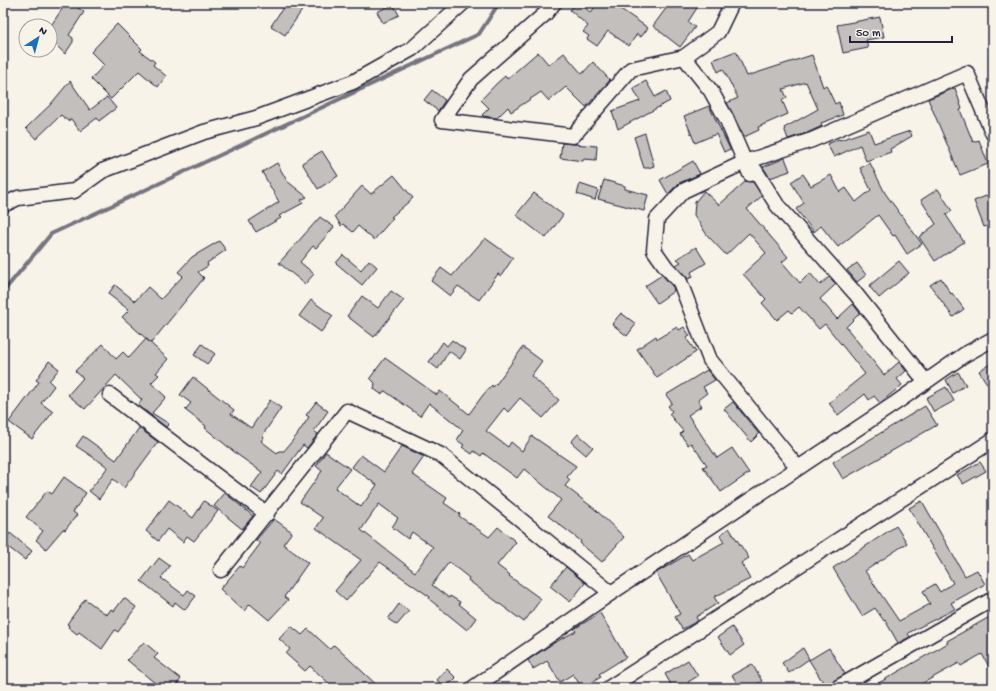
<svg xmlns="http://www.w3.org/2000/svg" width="996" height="691" viewBox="0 0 996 691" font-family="'Gochi Hand',sans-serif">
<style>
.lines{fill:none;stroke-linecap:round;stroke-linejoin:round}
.stream{stroke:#76747f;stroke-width:4}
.building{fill:#c2bfbd;stroke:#22223b;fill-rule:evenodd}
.minor-casing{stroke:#22223b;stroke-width:17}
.minor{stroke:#f7f3e8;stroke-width:14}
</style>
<rect width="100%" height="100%" fill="#f7f3e8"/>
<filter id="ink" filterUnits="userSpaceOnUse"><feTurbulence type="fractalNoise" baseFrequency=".025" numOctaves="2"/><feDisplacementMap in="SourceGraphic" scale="8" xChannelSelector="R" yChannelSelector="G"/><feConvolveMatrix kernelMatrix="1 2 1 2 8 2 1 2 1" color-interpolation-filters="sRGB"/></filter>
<g filter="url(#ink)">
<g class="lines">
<!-- stream -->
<path class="stream" d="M3 292 51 234 479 34 499 3"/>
</g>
<!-- building -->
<path class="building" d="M66 3H71L84 12 69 35 73 38V42L65 54 50 39V27Z
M286 3H307L285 35 271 26Z
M576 3H580L591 13 597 3H612L648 28 641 37 637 34 629 46 608 31 597 46 587 39 589 36 583 32 588 26 570 10Z
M670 3H700L688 22 695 27 680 47 653 26Z
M393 4 399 15 383 23 377 12Z
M880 17 884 37 866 40 868 48 843 53 837 25Z
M117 24 142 49 140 51 155 62 153 65 166 76 158 87 139 71 111 99 91 79 104 65 91 52Z
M736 51 747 76 812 55 823 87 826 85 835 104 839 102 843 115 821 123 822 126 809 132 788 139 784 128 818 109 806 82 783 89 787 98 782 100 788 114 758 127 759 130 744 137 727 103 738 98 723 69 718 72 713 60Z
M538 52 549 65 564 53 582 74 593 62 610 80 586 107 566 87 549 101 541 92 511 112 508 107 497 118 483 116 482 115 489 108 481 100 496 84 505 76 507 79Z
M70 81 90 110 107 97 116 108 99 121 97 118 80 131 71 119 68 121 61 115 36 139 26 128 50 105Z
M646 81 655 97 666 91 670 101 618 129 612 111 640 101 633 88Z
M955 88 962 109 960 110 973 142 979 140 988 164 960 175 928 99Z
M432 90 445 100 438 111 424 100Z
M709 106 730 149 724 152 716 134 695 143 684 116Z
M869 130 874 143 910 131 912 136 890 149 891 152 866 161 860 145 834 157 827 144 839 139 840 140Z
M645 133 654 166 648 168H644L634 137Z
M562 143 597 146 596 160 584 159 583 161 560 158Z
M322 151 338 176 318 189 302 163Z
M785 158 790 171 770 178 763 167Z
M693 161 700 174 679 183 668 194 660 180Z
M277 163 287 181 307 197 301 200 303 203 279 216 281 218 256 232 249 221 279 202 262 172Z
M870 163 885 193 922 244 907 254 895 235 893 236 878 215 838 247 821 226 814 232 796 209 804 203 791 182 803 174 811 186 831 175 840 192 846 188 856 202 871 190 860 168Z
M394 175 413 198 391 217 393 218 374 240 358 226 353 232 343 224 341 226 335 216 362 186 371 194Z
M604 180 625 186V189L648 195 644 211 598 199Z
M746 181 753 182 762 196 747 209 788 257 782 262 800 283 810 273 820 285 829 277 836 284 820 299 837 319 853 304 860 313 846 327 884 375 899 362 906 371 897 379 902 385 880 403 874 396 869 400 865 394 838 415 829 403 865 374 825 324 819 329 799 307 792 313 789 310 777 320 762 303 766 299 743 274 766 253 749 233 726 255 707 235 694 215 695 202 704 191 719 205Z
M580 184 598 190 595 200 577 194Z
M938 189 952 211 946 215 964 242 935 261 919 237 936 224 921 200Z
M534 193 563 215 546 238 516 215Z
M993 193V224L984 227 974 201Z
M320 217 334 227 316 248 313 246 300 262 314 274 305 284 279 263Z
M485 238 513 258 501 276 498 274 479 300 458 286 450 296 431 281 441 268 452 276Z
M219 241 226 250 207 263 208 266 198 272 204 278 151 343 122 317 129 310 108 294 115 285 135 301 148 287 161 299 183 276 178 272 192 257Z
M696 247 706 263 691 272 693 277 688 279 676 265 681 262 677 259Z
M343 255 361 270 369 260 377 267 362 285 336 263Z
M899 261 909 273 879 298 869 286Z
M857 263 866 275 857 282 847 270Z
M662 275 673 287 674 291 657 303 645 286Z
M941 278 951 294 952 293 964 309 953 317 930 285Z
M391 291 404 300 374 337 347 316 362 296 378 308Z
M311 300 333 316 321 332 299 316Z
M621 313 636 324 627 336 612 324Z
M677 327 679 330 684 327 690 336 686 338 696 352 657 378 637 349 656 336 657 339Z
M146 339 168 359 156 373 159 375 151 383 166 397 152 413 169 424 166 427 138 405 142 400 116 375 85 409 68 395 83 378 75 371 103 344 116 359 123 352 129 358Z
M452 340 466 350 460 359 449 351 438 369 429 362 443 342 447 346Z
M202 344 215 354 207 364 194 355Z
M523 347 542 361 531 376 559 400 543 418 520 398 508 412 504 408 486 431 508 447 511 442 522 451 532 436 576 466 567 477 570 480 565 486 596 510 624 537 602 562 580 543 581 541 548 516 561 500 524 469 517 478 483 453 481 456 474 451 472 454 462 447 464 445 457 440 463 430 429 403 420 416 385 391 381 394 374 389 375 383 370 378 385 358 437 395 440 391 469 414 483 395 492 385 493 387 497 383Z
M49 361 59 369 49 381 54 386 41 403 53 412 32 439 9 422 39 382 36 380Z
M993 362V393L979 371Z
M707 370 715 380 703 387 707 393 698 400 702 406 688 415 717 458 732 448 749 473 721 492 703 467 707 465 691 443 688 445 680 434 683 431 669 414 672 411 668 406 672 403 666 395Z
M958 372 966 385 953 393 946 380Z
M193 377 234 410 231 414 251 428 270 400 281 408 262 436 264 437 261 441 277 453 279 451H284L297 435 309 417 306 415 316 402 328 411 314 431 318 434 307 448 303 445 282 474 278 471 261 494 251 487 262 472 238 455 205 428 206 426 185 410 191 403 180 395Z
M946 387 954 401 934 412 926 398Z
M733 402 759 434 751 442 724 409Z
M925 406 937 425 843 479 833 462Z
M139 428 158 442 124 488 113 479 99 499 89 491 108 467 76 446 83 436 116 460Z
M578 434 593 447 586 455 571 442Z
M402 446 424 457 412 474 447 498 444 503 460 514 459 516 489 537 498 527 516 542 497 565 510 575 509 576 541 599 524 622 468 580 469 578 449 562 432 585 449 598 450 596 460 602 459 604 476 618 467 630 429 599 430 597 380 562 346 601 335 591 361 560 316 528 323 518 300 502 322 471 316 466 326 452 350 469 335 488 361 507 377 485 352 467 361 455 384 472ZM379 504 398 518 392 527 408 539 412 532 433 547 415 572 361 530Z
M980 462 986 471 963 484 957 475Z
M64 477 86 493 73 512 77 515 65 530 63 529 46 549 36 540 43 531 26 517 47 491 52 494Z
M225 493 253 516 242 529 214 506Z
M169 500 193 518 204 501 218 511 194 541 187 536 183 542 167 529 158 541 146 531Z
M922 501 965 576 977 570 985 584 951 603 955 609 908 633 910 637 898 643 885 620 884 621 875 608 862 616 833 568 896 526 907 543 865 571 899 621 930 604 923 591 935 584 940 592 953 583 909 508Z
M274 519 292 532 283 544 308 563 284 597 288 600 269 620 250 604 244 611 220 589 240 566 242 568 260 544 256 540Z
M729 528 749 558 741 563 750 579 714 597 718 603 696 617 698 621 682 629 675 617 680 614 656 573 688 554 692 560 724 542 720 535Z
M10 533 32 551 25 560 3 543Z
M159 558 170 566 161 578 184 595 188 590 196 596 185 610 175 602 173 606 141 581Z
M566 567 585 583 570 602 550 586Z
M124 598 136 607 118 632 115 630 102 649 79 632 77 634 68 627 69 625 67 624 85 599 107 615 111 609 114 611Z
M399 604 409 611 397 625 388 619Z
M600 613 626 657 599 674 601 677 582 688 573 674 560 682 547 661 533 669 528 660 552 644 576 631 574 629Z
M993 615V674L982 654 961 666 959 663 914 688H870L948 643 947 641Z
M291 626 302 635 308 629 330 649 334 645 380 688H334L310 666 305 671 286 654 290 649 279 639Z
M732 627 744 645 730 655 718 637Z
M144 642 158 654 154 658 181 679 174 688H161L127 660Z
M803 648 809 659 789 673 782 663Z
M829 648 845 674 826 687 809 660Z
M688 660 698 676 688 682 692 688H673L665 674Z
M752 664 762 681 750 688H740L732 675Z
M447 669 456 678 445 688 437 680Z"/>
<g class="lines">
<defs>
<path id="minor" d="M554 3 546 13 471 79 442 120 573 136 631 69 684 57 718 32 732 3
M684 57 711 91 726 118 750 174 755 170 777 205 855 293 926 382
M3 205 18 198 74 191 102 171 204 132 256 118 353 82 412 49 463 3
M110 395 267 514
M798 468 710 360 680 282 666 267 654 250 657 219 683 191 745 162 812 140 967 73 993 134
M221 570 347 411 441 455 611 593
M473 688 611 593 897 402 964 355 993 339
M609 688 993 440
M837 688 993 599"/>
</defs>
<!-- minor casing -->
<use href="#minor" class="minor-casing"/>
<!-- minor -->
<use href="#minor" class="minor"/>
</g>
</g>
<!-- margin -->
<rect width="996" height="691" fill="none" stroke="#f7f3e8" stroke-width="16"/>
<rect x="8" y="8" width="980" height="675" fill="none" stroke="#22223b" stroke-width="1.5" filter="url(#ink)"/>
<!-- north arrow -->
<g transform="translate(38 38) rotate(36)"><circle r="19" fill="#f7f3e8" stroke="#a29fa3"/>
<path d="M0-3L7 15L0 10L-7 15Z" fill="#1f6fb2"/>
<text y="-6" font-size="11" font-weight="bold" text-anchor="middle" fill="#22223b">N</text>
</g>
<!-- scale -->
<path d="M850 36v6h102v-6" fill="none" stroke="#22223b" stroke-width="2"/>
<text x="856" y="36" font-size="12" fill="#22223b" stroke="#f7f3e8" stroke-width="3" paint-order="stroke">50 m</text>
</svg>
